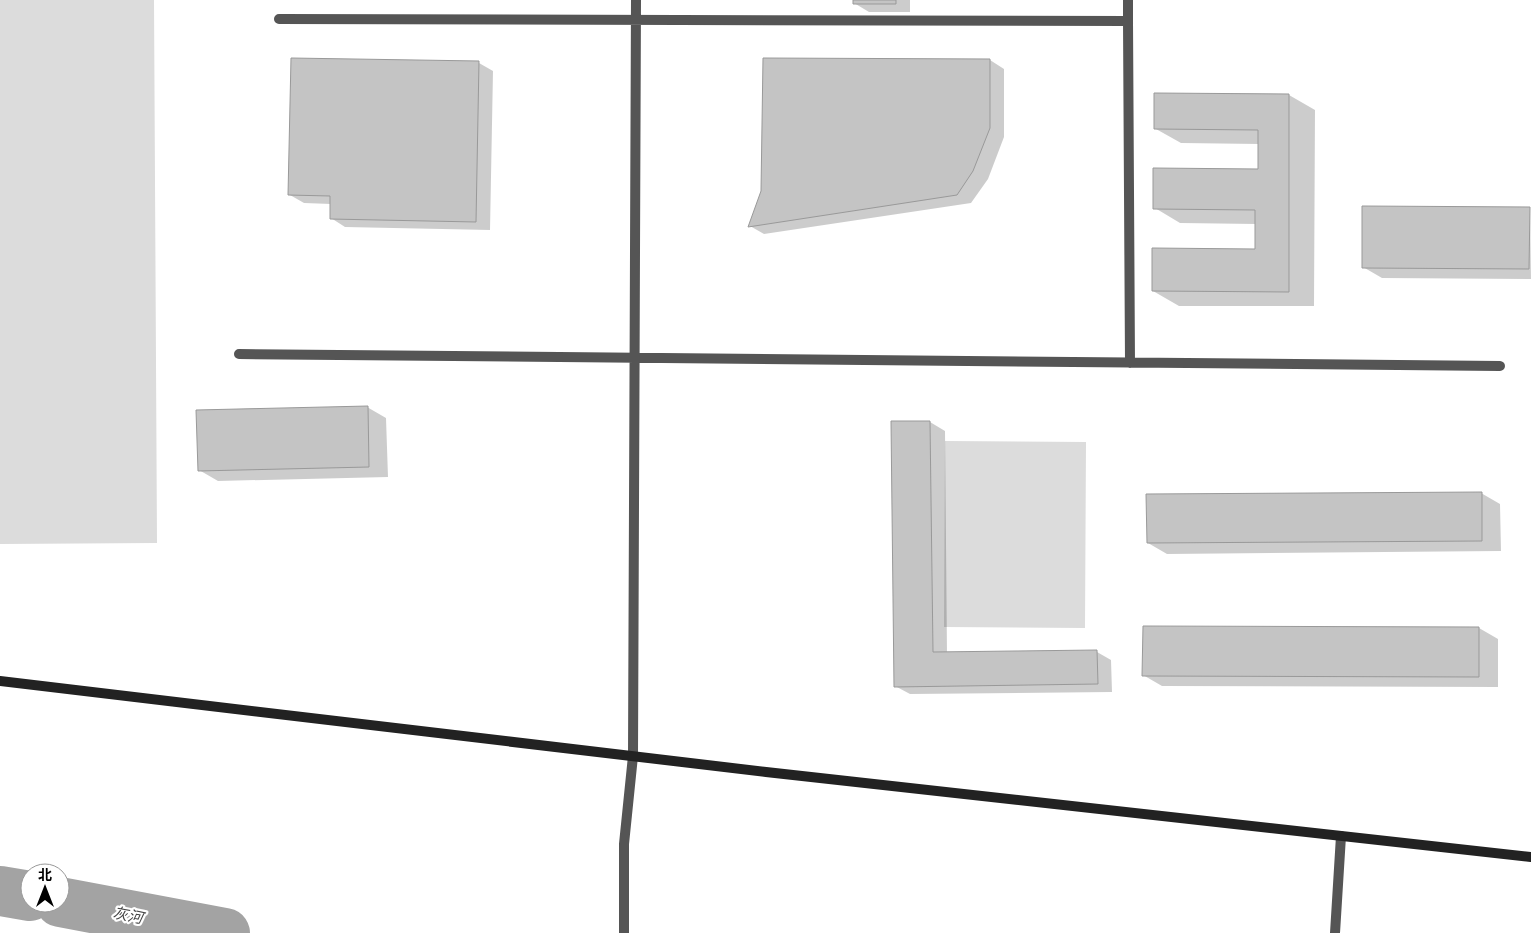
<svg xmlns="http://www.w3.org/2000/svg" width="1531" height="933" viewBox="0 0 1531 933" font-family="'IBM Plex Sans','Noto Sans SC',sans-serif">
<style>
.green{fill:#dcdcdc}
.shadow{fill:#0003}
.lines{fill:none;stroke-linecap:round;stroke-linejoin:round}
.river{stroke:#a3a3a3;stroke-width:50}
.building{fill:#c4c4c4;stroke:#999}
.lane{stroke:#555;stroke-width:10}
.secondary{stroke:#222;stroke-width:10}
.labels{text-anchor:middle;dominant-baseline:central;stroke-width:4.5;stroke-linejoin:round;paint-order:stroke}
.water-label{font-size:15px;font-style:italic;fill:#444;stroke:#fff}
</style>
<rect width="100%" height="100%" fill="#fff"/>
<!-- green -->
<path class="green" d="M0 0H154L157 543 0 544Z
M945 441 1086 442 1085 628 944 627Z"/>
<!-- shadow -->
<path class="shadow" d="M854 0H910V12H869L854 3Z
M990 60 1004 69V137L988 179 971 203 764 234 750 226Z
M479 63 493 71 490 230 345 227 331 218V204L304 203 290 195Z
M1289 95 1315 110 1314 306H1179L1153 291 1256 250V224L1180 223 1155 208 1259 170V144L1181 143 1156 129Z
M1530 208 1531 279 1382 278 1363 267Z
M367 407 386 418 388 477 218 481 199 470Z
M930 422 945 431 947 653 1097 652 1111 660 1112 692 910 694 895 686 892 423Z
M1481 493 1500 504 1501 551 1167 554 1148 543Z
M1144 627 1479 628 1498 639V687L1162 686 1143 675Z"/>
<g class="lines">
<!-- river -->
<path class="river" d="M0 891 30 896
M60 902 225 933"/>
</g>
<!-- building -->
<path class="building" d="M853 0H896V4H853Z
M291 58 479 61 476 222 330 219V196L288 195Z
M763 58 990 59V128L973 171 957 195 748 227 761 191Z
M1154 93 1289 94V292L1152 291V248L1255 249V210L1153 209V168L1258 169V130L1154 129Z
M1362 206 1530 207 1529 269 1362 268Z
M368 406 369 467 198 471 196 410Z
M891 421H930L933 652 1097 650 1098 684 894 687Z
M1482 492V541L1147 543 1146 494Z
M1143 626 1479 627V677L1142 676Z"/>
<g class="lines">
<!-- lane -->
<path class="lane" d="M279 19 1128 21V0
M1128 21 1130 363
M239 354 1500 366
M624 933V844L633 756 636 0
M1335 933 1341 836"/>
<!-- secondary -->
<path class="secondary" d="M0 681 766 772 1531 857"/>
</g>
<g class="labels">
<!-- water labels -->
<g class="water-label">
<text transform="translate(128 915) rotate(11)">灰河</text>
</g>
</g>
<!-- north arrow -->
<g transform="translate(45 888)"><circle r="24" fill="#ffffff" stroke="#999999"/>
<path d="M0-4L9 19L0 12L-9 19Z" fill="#000000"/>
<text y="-8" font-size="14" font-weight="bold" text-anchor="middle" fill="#000000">北</text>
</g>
</svg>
